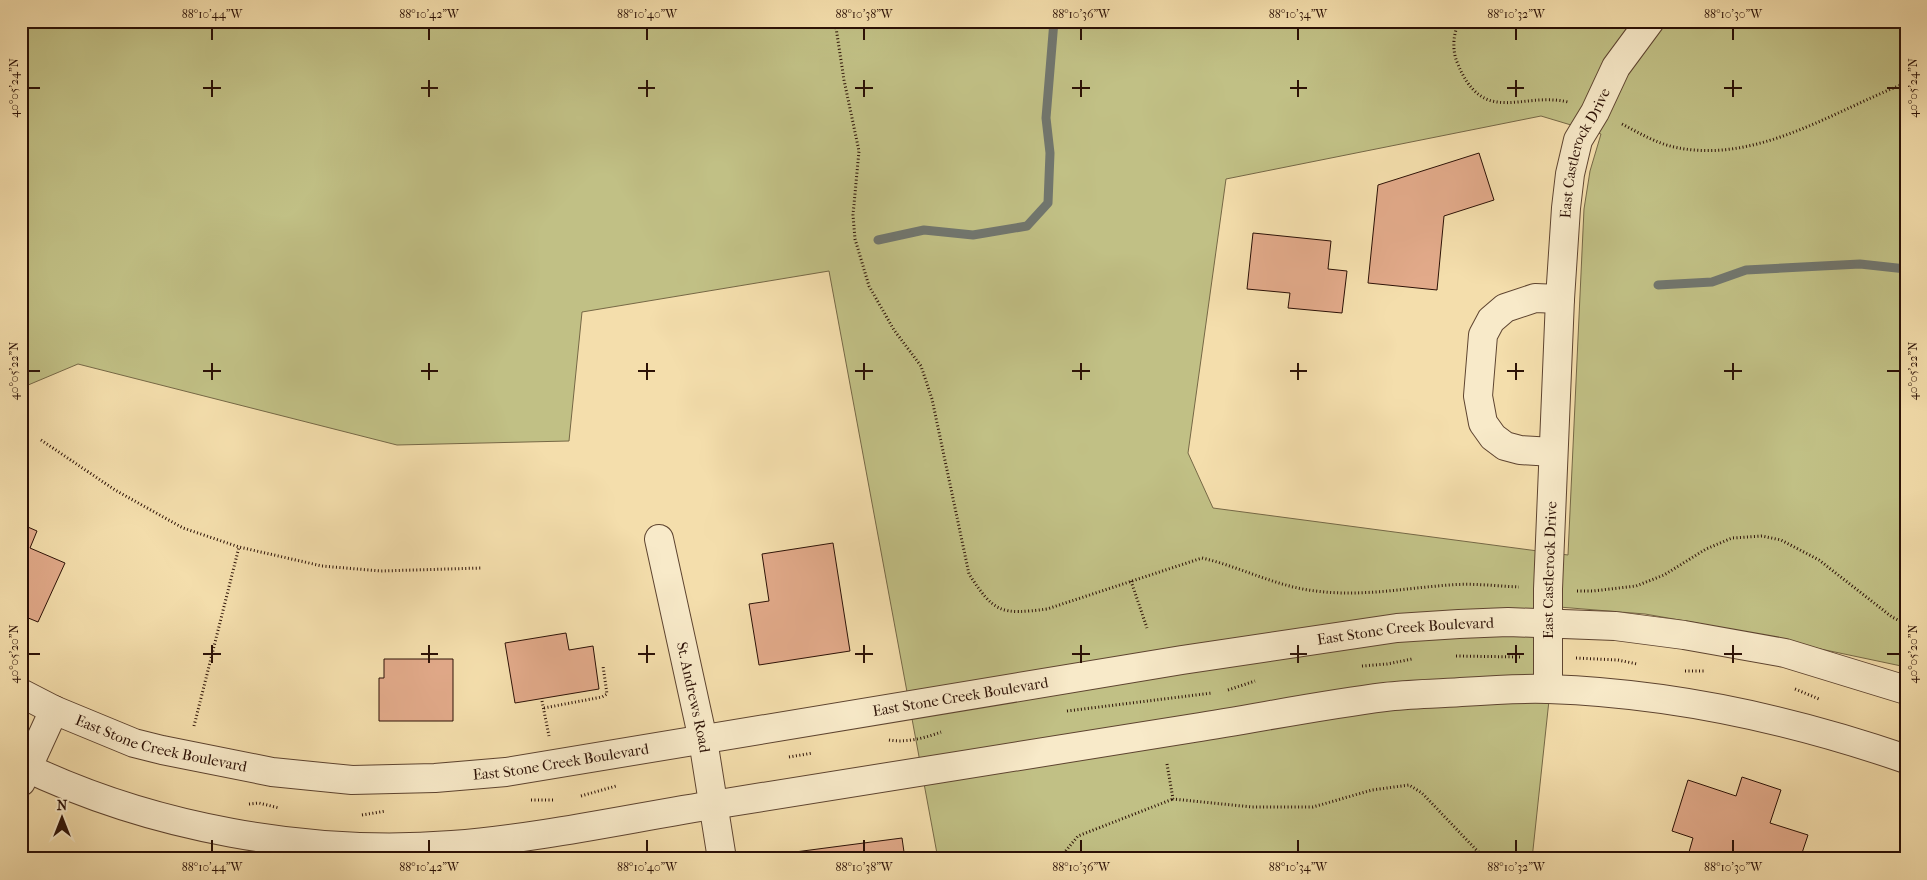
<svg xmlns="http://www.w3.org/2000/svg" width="1927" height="880" viewBox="0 0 1927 880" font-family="'IM FELL French Canon',serif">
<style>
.grass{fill:#c1c085;stroke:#766846;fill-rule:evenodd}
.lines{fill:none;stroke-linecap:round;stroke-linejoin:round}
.stream{stroke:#71766e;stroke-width:9}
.building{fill:#e2aa8a;stroke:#2c1106}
.street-casing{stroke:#5e4430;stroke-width:30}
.path{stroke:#2c1106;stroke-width:3;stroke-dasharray:1 2.5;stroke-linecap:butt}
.street{stroke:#f8eac9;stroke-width:28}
.ticks{fill:none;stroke:#2c1106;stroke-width:2}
.labels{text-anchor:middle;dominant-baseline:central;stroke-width:4.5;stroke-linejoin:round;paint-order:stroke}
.street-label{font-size:15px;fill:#2c1106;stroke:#f8eac9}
.neatline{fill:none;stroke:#2c1106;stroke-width:2}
.ticks-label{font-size:12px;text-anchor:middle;fill:#2c1106}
</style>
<rect width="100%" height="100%" fill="#f4deac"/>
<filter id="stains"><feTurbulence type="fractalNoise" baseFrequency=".004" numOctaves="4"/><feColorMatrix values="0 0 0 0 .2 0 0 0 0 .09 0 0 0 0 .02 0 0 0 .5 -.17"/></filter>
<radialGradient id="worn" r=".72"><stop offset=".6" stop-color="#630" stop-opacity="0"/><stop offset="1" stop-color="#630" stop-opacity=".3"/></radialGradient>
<!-- grass -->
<path class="grass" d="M21 21H1906V667L1697 623 1645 614 1559 607 1532 859H938L829 271 582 312 569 441 397 445 78 364 21 388ZM1541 116 1601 134 1590 171 1584 209 1568 555 1213 508 1188 453 1226 179Z"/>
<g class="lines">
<!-- stream -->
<path class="stream" d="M878 240 924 230 973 235 1027 226 1048 203 1050 153 1046 118 1054 21
M1658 285 1712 282 1746 270 1860 264 1906 269"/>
</g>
<!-- building -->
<path class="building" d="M1479 153 1494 200 1444 216 1437 290 1368 283 1378 185Z
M1253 233 1331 241 1328 269 1347 271 1342 313 1288 308 1290 293 1247 289Z
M21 524 37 531 30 548 65 563 38 622 21 615Z
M833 543 850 651 759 665 749 604 769 601 762 554Z
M566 633 569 650 593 646 599 689 515 703 505 643Z
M384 659H453V721H379V678H384Z
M1742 777 1781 790 1770 823 1808 835 1800 859H1738L1728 856 1727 859H1687L1693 838 1672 831 1688 780 1736 796Z
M902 838 905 859H796L795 852Z"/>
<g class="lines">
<defs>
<g id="street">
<path d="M1553 452 1520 450 1505 446 1493 437 1483 423 1478 396 1483 335 1491 320 1505 308 1535 298 1560 299"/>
<path id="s1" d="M659 539 703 740 722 859"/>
<path id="s2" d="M1548 689V589L1560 299 1566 208 1570 174 1578 140 1595 112 1616 67 1650 21"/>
<path id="s3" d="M21 693 54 710 134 743 162 750 272 772 352 780 435 778 506 772 1182 660 1397 628 1459 624 1508 622 1615 626 1684 635 1785 653 1906 690"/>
<path d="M21 765C151 828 308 856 452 845 542 838 630 818 719 804 877 779 1036 753 1194 728 1258 718 1321 705 1385 697 1410 694 1436 694 1461 692 1490 690 1519 688 1548 689 1670 693 1790 719 1906 759"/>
<path d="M21 782 54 710"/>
</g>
</defs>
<!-- street casing -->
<use href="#street" class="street-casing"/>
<!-- path -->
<path class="path" d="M835 21 844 80 859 151 853 215 855 239 869 286 894 330 921 366 932 399 969 574C994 613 1001 615 1047 609L1202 558C1241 567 1277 587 1316 591 1362 597 1405 588 1450 585 1473 583 1496 586 1519 587
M1460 21C1453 32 1452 50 1457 62 1483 128 1521 91 1568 102
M1622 124C1639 133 1656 143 1674 147 1756 165 1833 111 1906 83
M41 440 115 490 183 528 239 547 322 566 381 571 481 568
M1131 581 1147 628
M1577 591H1593L1636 586 1664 575 1706 549 1732 538 1762 536 1781 540 1819 560 1892 617 1906 624
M1456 656 1520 657
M1576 658 1618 660 1637 664
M1362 666 1387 664 1412 659
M1685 671H1706
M1795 689 1819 699
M1228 690 1255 681
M542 701 549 736
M544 708 602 697 607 694 603 666
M1067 711 1212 693
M194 726 239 547
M889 740C906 743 925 738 941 732
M789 757 813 753
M1167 764 1173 799 1252 807H1313L1372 790 1409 785 1422 793 1485 859
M581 796 616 786
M531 800H555
M249 804 259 803 279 808
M362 815 386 811
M1059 859 1078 836 1173 799"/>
<!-- street -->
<use href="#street" class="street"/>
</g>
<!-- ticks -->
<path class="ticks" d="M212 28V40M429 28V40M647 28V40M864 28V40M1081 28V40M1298 28V40M1516 28V40M1733 28V40M212 80V97M429 80V97M647 80V97M864 80V97M1081 80V97M1298 80V97M1516 80V97M1733 80V97M28 88H40M203 88H221M421 88H438M638 88H655M855 88H873M1072 88H1090M1290 88H1307M1507 88H1524M1724 88H1742M1887 88H1900M212 363V380M429 363V380M647 363V380M864 363V380M1081 363V380M1298 363V380M1516 363V380M1733 363V380M28 371H40M203 371H221M421 371H438M638 371H655M855 371H873M1072 371H1090M1290 371H1307M1507 371H1524M1724 371H1742M1887 371H1900M212 645V663M429 645V663M647 645V663M864 645V663M1081 645V663M1298 645V663M1516 645V663M1733 645V663M28 654H40M203 654H221M421 654H438M638 654H655M855 654H873M1072 654H1090M1290 654H1307M1507 654H1524M1724 654H1742M1887 654H1900M212 840V852M429 840V852M647 840V852M864 840V852M1081 840V852M1298 840V852M1516 840V852M1733 840V852"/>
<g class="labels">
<!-- street labels -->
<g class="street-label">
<text stroke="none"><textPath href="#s2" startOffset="540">East Castlerock Drive</textPath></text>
<text stroke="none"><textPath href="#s2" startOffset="119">East Castlerock Drive</textPath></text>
<text stroke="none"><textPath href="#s3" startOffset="1410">East Stone Creek Boulevard</textPath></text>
<text stroke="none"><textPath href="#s3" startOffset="960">East Stone Creek Boulevard</textPath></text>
<text stroke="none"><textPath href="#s1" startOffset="162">St. Andrews Road</textPath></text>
<text stroke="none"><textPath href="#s3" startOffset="150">East Stone Creek Boulevard</textPath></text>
<text stroke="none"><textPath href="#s3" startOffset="555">East Stone Creek Boulevard</textPath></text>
</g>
</g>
<!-- margin -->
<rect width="1927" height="880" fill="none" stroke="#f4deac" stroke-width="55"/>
<!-- north arrow -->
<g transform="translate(62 818)" stroke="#f8eac9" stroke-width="4" paint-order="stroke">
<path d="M0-4L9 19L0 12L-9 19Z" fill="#2c1106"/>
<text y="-8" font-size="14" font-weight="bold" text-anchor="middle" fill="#2c1106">N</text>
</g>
<rect x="28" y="28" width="1872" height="824" class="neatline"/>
<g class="ticks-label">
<text x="212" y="18">88°10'44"W</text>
<text x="429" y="18">88°10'42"W</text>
<text x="647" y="18">88°10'40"W</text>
<text x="864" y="18">88°10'38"W</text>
<text x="1081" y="18">88°10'36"W</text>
<text x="1298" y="18">88°10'34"W</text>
<text x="1516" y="18">88°10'32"W</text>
<text x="1733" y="18">88°10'30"W</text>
<text transform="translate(14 88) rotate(-90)" y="4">40°05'24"N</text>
<text transform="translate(1913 88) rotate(-90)" y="4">40°05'24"N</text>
<text transform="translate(14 371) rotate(-90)" y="4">40°05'22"N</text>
<text transform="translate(1913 371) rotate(-90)" y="4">40°05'22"N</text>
<text transform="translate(14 654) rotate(-90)" y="4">40°05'20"N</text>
<text transform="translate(1913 654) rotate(-90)" y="4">40°05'20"N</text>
<text x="212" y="871">88°10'44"W</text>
<text x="429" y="871">88°10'42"W</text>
<text x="647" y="871">88°10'40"W</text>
<text x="864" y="871">88°10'38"W</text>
<text x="1081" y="871">88°10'36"W</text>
<text x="1298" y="871">88°10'34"W</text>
<text x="1516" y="871">88°10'32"W</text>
<text x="1733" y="871">88°10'30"W</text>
</g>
<rect width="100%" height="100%" filter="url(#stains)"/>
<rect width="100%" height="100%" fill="url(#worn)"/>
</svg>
